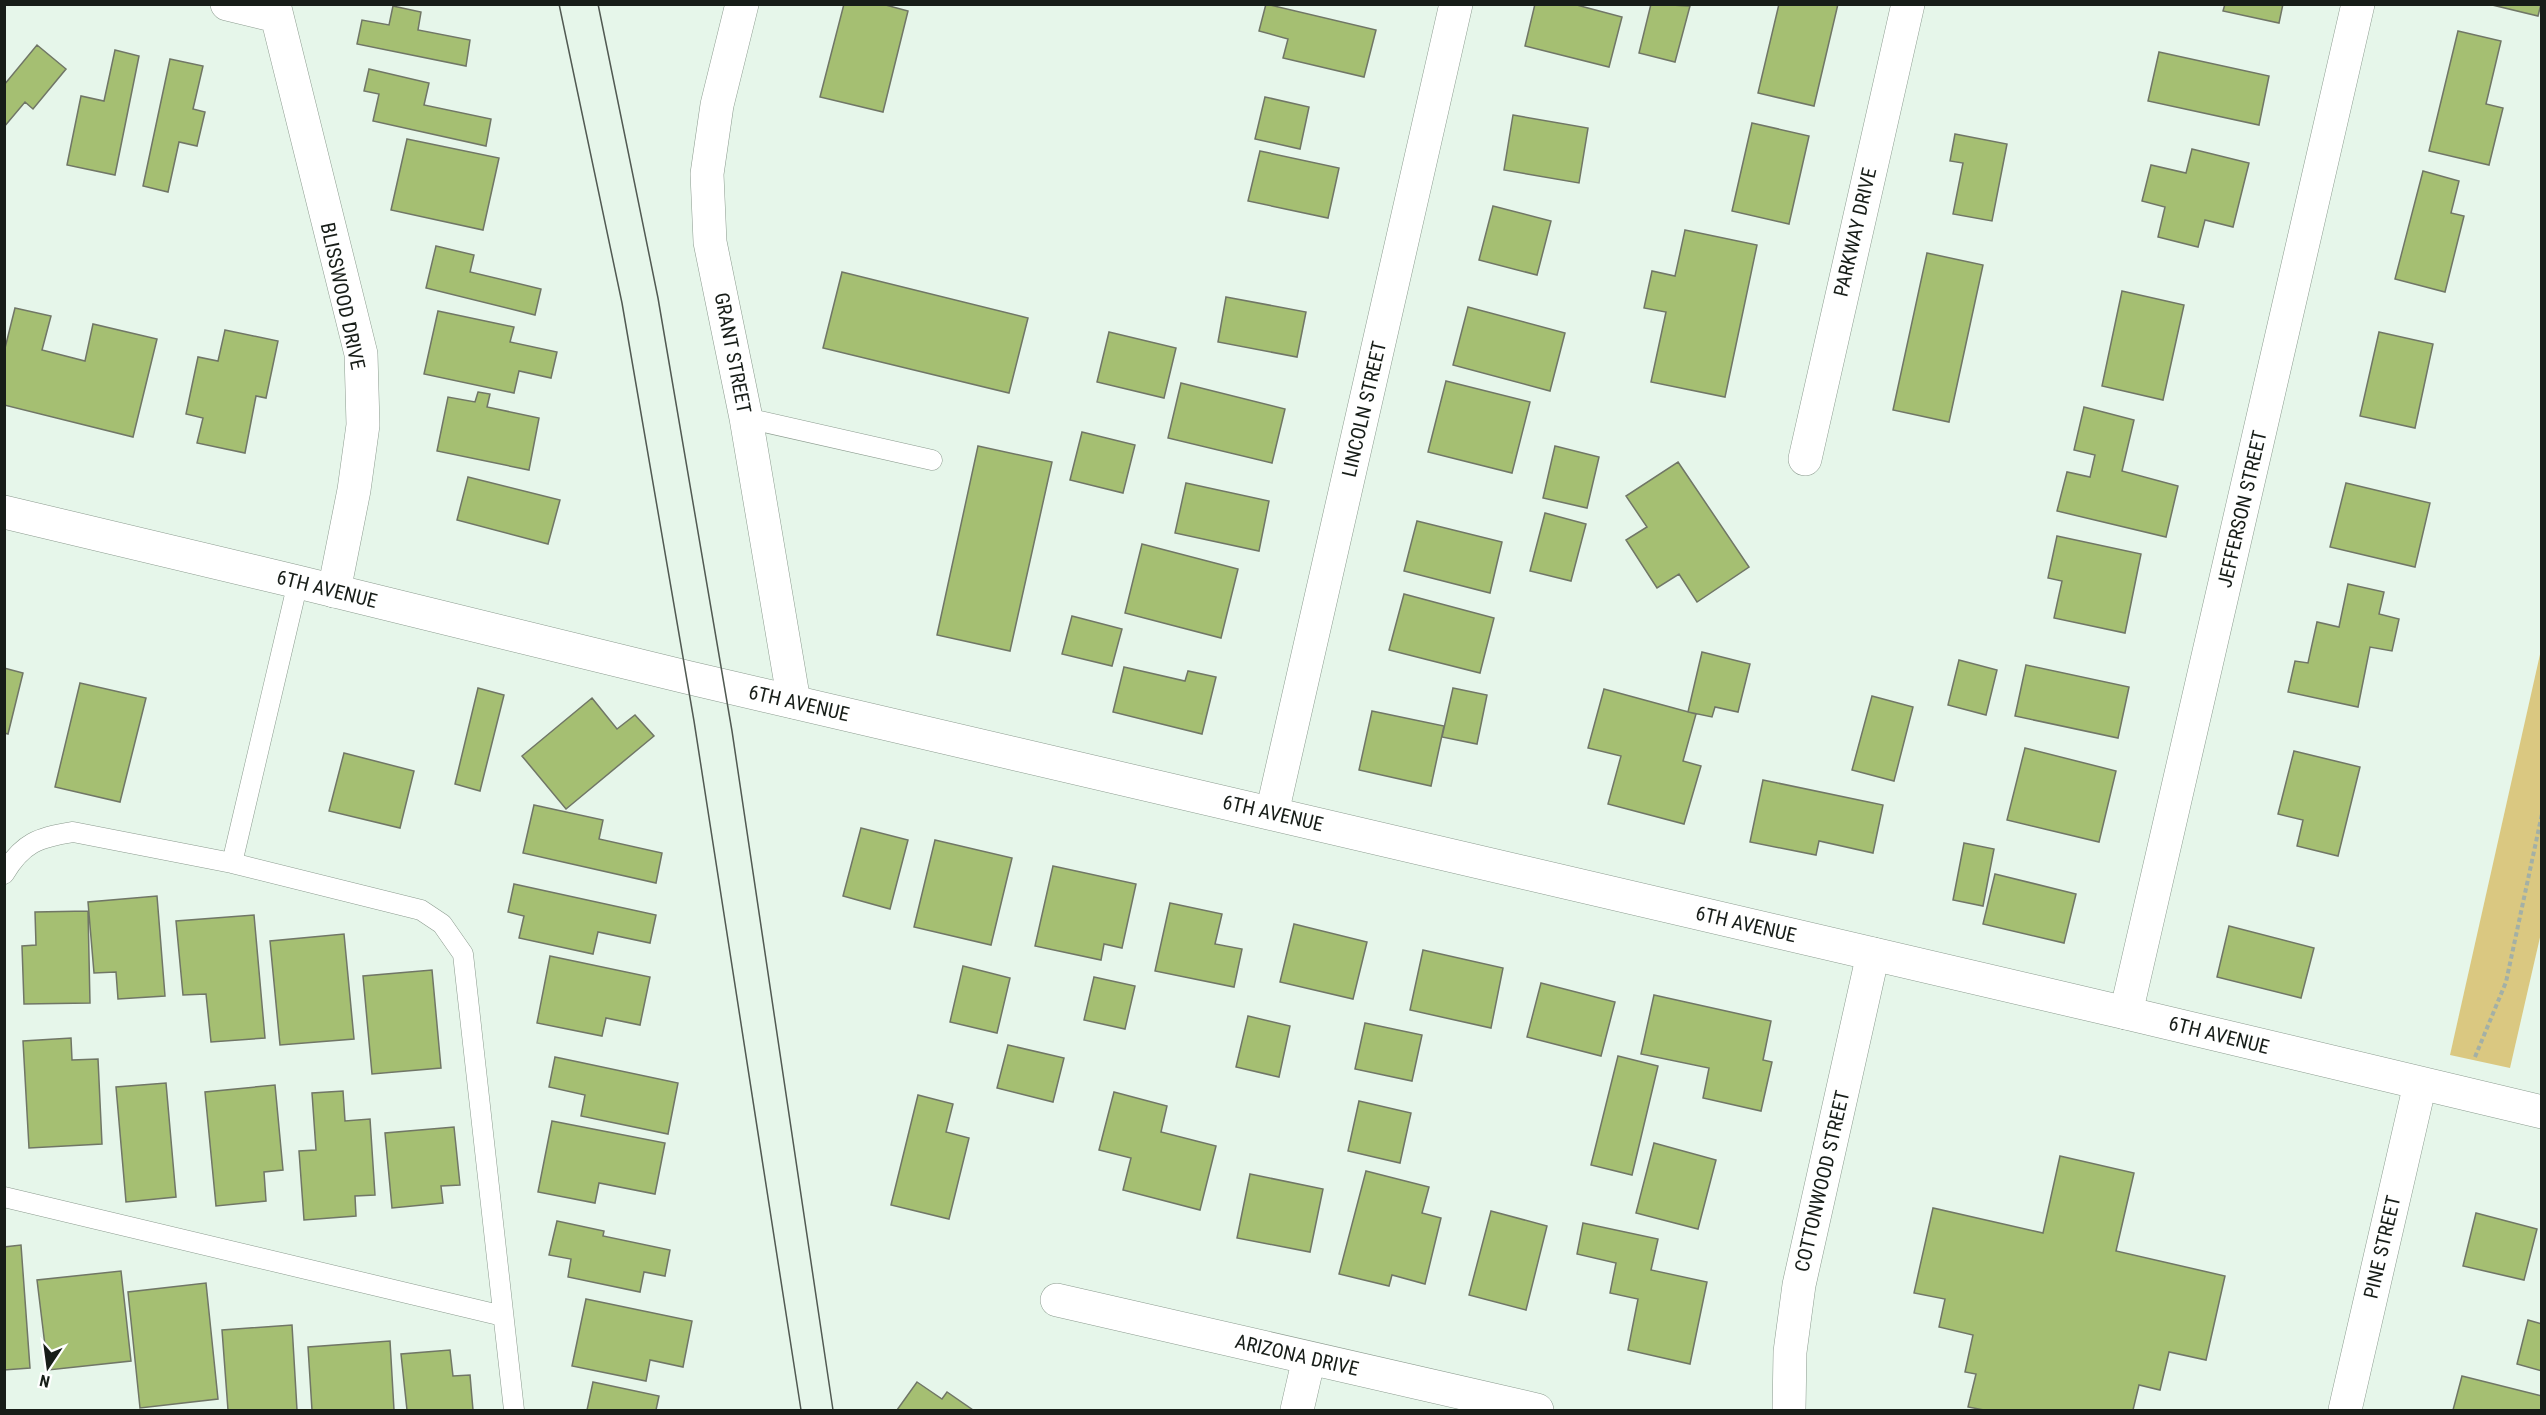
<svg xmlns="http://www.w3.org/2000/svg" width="2546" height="1415" viewBox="0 0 2546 1415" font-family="'Roboto Condensed',sans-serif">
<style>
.green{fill:#dac881}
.building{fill:#a5bf72;stroke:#707666;stroke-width:1.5}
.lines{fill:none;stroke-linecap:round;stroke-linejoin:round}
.lane-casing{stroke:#8c9b8f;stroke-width:21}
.street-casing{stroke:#8c9b8f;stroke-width:34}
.secondary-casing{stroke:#8c9b8f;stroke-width:34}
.path{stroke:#a3b0a6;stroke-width:4;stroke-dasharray:4.5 3;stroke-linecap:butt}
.lane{stroke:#fff;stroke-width:20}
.street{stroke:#fff;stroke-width:33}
.secondary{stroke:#fff;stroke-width:33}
.tram{stroke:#515952;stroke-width:1.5}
.labels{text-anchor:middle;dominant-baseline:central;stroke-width:6;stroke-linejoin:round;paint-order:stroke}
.street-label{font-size:20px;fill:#171d18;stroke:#fff}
</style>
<rect width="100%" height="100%" fill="#e6f6ea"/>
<!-- green -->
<path class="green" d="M2541 650V933L2510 1068 2450 1055Z"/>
<!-- building -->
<path class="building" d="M844 4H882L908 11 883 112 820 97Z
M1266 4 1376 30 1364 77 1283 58 1288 39 1259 31Z
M1535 4H1573L1622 17 1609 67 1525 46Z
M1651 4 1690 6 1675 62 1639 53Z
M1779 4H1838L1814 106 1758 93Z
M2225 4H2283L2279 23 2223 11Z
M2488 4H2541L2538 16Z
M393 6 421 12 418 30 470 40 466 66 357 44 362 20 389 25Z
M2458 31 2501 41 2486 104 2503 108 2489 165 2429 151Z
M37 45 66 69 33 109 25 102 4 127V85Z
M115 50 139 56 115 175 67 165 81 96 104 101Z
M2159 52 2269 76 2259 125 2148 101Z
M170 59 203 66 193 109 205 112 197 146 179 142 168 192 143 186Z
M369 69 429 83 424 105 491 119 486 146 373 121 379 94 364 91Z
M1265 97 1309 107 1300 149 1255 139Z
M1513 115 1588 128 1579 183 1504 170Z
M1752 123 1809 136 1789 224 1732 211Z
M1955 134 2007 144 1992 221 1953 214 1963 163 1950 161Z
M407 139 499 158 483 230 391 210Z
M2192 149 2249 163 2233 227 2205 220 2198 247 2158 237 2165 207 2142 201 2151 165 2186 173Z
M1260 151 1339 168 1328 218 1248 201Z
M2423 171 2459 181 2451 213 2464 216 2445 292 2395 279Z
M1493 206 1551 221 1537 275 1479 260Z
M1685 230 1757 245 1725 397 1651 382 1666 312 1644 308 1652 271 1675 276Z
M436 246 474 255 470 272 541 289 535 315 426 288Z
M1927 253 1983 265 1949 422 1893 410Z
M842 272 1028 318 1009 393 823 348Z
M2122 291 2184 305 2163 400 2102 386Z
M1226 297 1306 312 1297 357 1218 342Z
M1468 307 1565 333 1550 391 1453 365Z
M15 308 51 316 42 350 85 361 93 324 157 339 133 437 4 405V352Z
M438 311 514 327 510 342 557 352 551 378 519 371 514 393 424 374Z
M225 330 278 341 266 398 256 396 245 453 197 443 203 418 186 414 198 357 218 361Z
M1109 332 1176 348 1164 398 1097 382Z
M2379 332 2433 344 2415 428 2360 416Z
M1446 381 1530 402 1512 473 1428 452Z
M1181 383 1285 409 1272 463 1168 438Z
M478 392 490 394 487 407 539 418 529 470 437 451 448 397 475 402Z
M2084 407 2134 420 2122 471 2178 486 2166 537 2057 511 2067 472 2090 477 2095 455 2074 450Z
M1082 432 1135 445 1123 493 1070 480Z
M978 446 1052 462 1010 651 937 635Z
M1555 446 1599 457 1587 508 1543 498Z
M1678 462 1749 567 1697 602 1679 574 1657 588 1626 540 1647 527 1626 496Z
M468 477 560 500 548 544 457 520Z
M1186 483 1269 501 1259 551 1175 533Z
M2346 483 2430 503 2415 567 2330 547Z
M1545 513 1586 524 1571 581 1530 571Z
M1417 521 1502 542 1490 593 1404 571Z
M2057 536 2141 554 2125 633 2054 618 2062 581 2048 578Z
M1142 544 1238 569 1221 638 1125 613Z
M2348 584 2384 592 2379 614 2399 619 2392 651 2370 647 2358 707 2288 692 2295 661 2308 663 2317 622 2339 627Z
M1404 594 1494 618 1480 673 1389 650Z
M1072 616 1122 629 1112 666 1062 654Z
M1702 652 1750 664 1738 712 1715 707 1712 717 1688 712Z
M1959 660 1997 670 1986 715 1948 705Z
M2026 665 2129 687 2118 738 2015 716Z
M1124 667 1185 681 1188 671 1216 677 1202 734 1113 712Z
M4 668 23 673 8 734 4 733Z
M80 683 146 698 120 802 55 787Z
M478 688 504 695 480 791 455 784Z
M1453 688 1487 695 1477 744 1442 737Z
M1604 689 1696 714 1683 761 1701 766 1684 824 1608 804 1621 756 1588 748Z
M1872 696 1913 707 1894 781 1852 770Z
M592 698 617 729 635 715 654 736 566 809 522 756Z
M1372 711 1444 726 1431 786 1359 770Z
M2025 748 2116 771 2099 842 2007 820Z
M2294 751 2360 767 2338 856 2297 846 2303 820 2278 814Z
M344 753 414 771 400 828 329 811Z
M1763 780 1883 805 1873 853 1819 841 1816 855 1750 842Z
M534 805 603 820 599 839 662 853 656 883 523 853Z
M861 828 908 840 890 909 843 896Z
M935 840 1012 858 991 945 914 927Z
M1964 843 1994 849 1983 906 1953 900Z
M1053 866 1136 884 1122 948 1104 944 1101 960 1035 946Z
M1995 874 2076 894 2064 943 1983 924Z
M514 884 656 915 650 943 598 932 593 954 519 938 524 916 508 912Z
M157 896 165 996 118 999 116 972 94 973 88 902Z
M1170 903 1222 914 1215 944 1242 949 1234 987 1155 971Z
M88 911 90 1003 24 1004 22 946 36 945 35 912Z
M254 915 265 1038 211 1042 206 994 183 995 176 921Z
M1294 924 1367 942 1353 999 1280 982Z
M2229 926 2314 948 2301 998 2217 977Z
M344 934 354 1039 280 1045 270 941Z
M1423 950 1503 968 1491 1028 1410 1010Z
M550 956 650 977 640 1025 606 1018 602 1036 537 1023Z
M963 966 1010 978 997 1033 950 1022Z
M432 970 441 1068 372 1074 363 976Z
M1094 977 1135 986 1125 1029 1084 1020Z
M1541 983 1615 1002 1601 1056 1527 1037Z
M1654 995 1771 1021 1763 1060 1772 1062 1761 1111 1703 1098 1709 1068 1641 1054Z
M1248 1016 1290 1026 1279 1077 1236 1067Z
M1365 1023 1422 1035 1412 1081 1355 1069Z
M71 1038 72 1060 98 1059 102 1144 29 1148 23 1041Z
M1008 1045 1064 1058 1053 1102 997 1088Z
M1618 1056 1658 1066 1632 1175 1591 1165Z
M555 1057 678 1083 668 1134 581 1116 585 1095 549 1087Z
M166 1083 176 1197 126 1202 116 1087Z
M275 1085 283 1170 264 1172 266 1201 216 1206 205 1092Z
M343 1091 345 1121 370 1119 375 1195 355 1196 356 1216 304 1220 299 1151 316 1150 312 1093Z
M1114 1092 1167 1106 1161 1132 1216 1146 1200 1210 1123 1190 1131 1158 1099 1150Z
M918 1095 953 1104 946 1132 969 1138 949 1219 891 1205Z
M1359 1101 1411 1113 1400 1163 1348 1151Z
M552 1121 665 1143 655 1194 599 1183 595 1203 538 1192Z
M454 1127 460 1185 441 1186 443 1203 392 1208 385 1133Z
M1654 1143 1716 1160 1698 1229 1636 1213Z
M2060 1156 2134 1173 2116 1251 2225 1276 2206 1360 2169 1352 2160 1390 2139 1385 2133 1410H1984L1968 1407 1976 1374 1965 1372 1973 1335 1939 1327 1945 1299 1914 1293 1933 1208 2043 1233Z
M1366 1171 1429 1187 1422 1213 1441 1218 1425 1284 1392 1275 1389 1286 1339 1274Z
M1250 1174 1323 1189 1310 1252 1237 1238Z
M1491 1211 1547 1226 1526 1310 1469 1295Z
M2476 1213 2537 1229 2524 1280 2463 1266Z
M557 1221 604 1231 603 1236 670 1250 665 1276 644 1272 640 1292 568 1277 571 1259 549 1255Z
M1583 1223 1658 1239 1651 1270 1707 1282 1690 1364 1628 1350 1638 1299 1610 1293 1616 1263 1577 1254Z
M21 1245 30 1368 4 1370V1247Z
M121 1271 131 1361 48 1370 37 1280Z
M206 1283 218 1399 140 1408 128 1292Z
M586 1299 692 1321 683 1367 650 1360 646 1381 572 1366Z
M2528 1320 2542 1324V1371L2517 1364Z
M292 1325 297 1410H228L222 1330Z
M390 1341 394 1410H312L308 1347Z
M450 1350 453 1376 470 1375 473 1410H407L401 1354Z
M2462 1376 2542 1396V1410H2453Z
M593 1382 659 1396 656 1410H587Z
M917 1382 942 1399 947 1392 973 1410H897Z"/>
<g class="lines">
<defs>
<path id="lane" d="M746 418 932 460
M232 863 298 582
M4 874C22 843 39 837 73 832L232 863 421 910 442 924 463 954 514 1410
M4 1197 503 1316"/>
<path id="street" d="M227 4 276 16
M274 4 361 354 363 425 354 490 334 591
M742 4 717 105 707 174 710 242 746 418 794 702
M1805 459 1908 4
M1272 813 1456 4
M2126 1013 2358 4
M1057 1300 1537 1410
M1297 1410 1309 1358
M1789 1410 1790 1352 1799 1285 1873 954
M2345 1410 2420 1084"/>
<path id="secondary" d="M4 512 298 582 686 677 2126 1013 2542 1112"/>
</defs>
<!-- lane casing -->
<use href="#lane" class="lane-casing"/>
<!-- street casing -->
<use href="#street" class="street-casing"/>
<!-- secondary casing -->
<use href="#secondary" class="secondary-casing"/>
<!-- path -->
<path class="path" d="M2475 1057 2506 982 2542 814"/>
<!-- lane -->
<use href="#lane" class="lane"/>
<!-- street -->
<use href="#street" class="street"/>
<!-- secondary -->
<use href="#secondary" class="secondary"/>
<!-- tram -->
<path class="tram" d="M559 4 622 303 694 721 801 1410
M598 4 658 298 732 731 833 1410"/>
</g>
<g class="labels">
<!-- street labels -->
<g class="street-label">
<text transform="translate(1855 232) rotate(-77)">PARKWAY DRIVE</text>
<text transform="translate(343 296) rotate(78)">BLISSWOOD DRIVE</text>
<text transform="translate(733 353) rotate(79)">GRANT STREET</text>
<text transform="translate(1364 409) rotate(-77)">LINCOLN STREET</text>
<text transform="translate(2242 509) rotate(-77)">JEFFERSON STREET</text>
<text transform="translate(327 589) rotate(14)">6TH AVENUE</text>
<text transform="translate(799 703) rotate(13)">6TH AVENUE</text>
<text transform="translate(1273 813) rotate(13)">6TH AVENUE</text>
<text transform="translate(1746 924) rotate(13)">6TH AVENUE</text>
<text transform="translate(2219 1035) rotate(14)">6TH AVENUE</text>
<text transform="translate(1822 1181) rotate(-77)">COTTONWOOD STREET</text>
<text transform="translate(2382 1247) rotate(-77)">PINE STREET</text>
<text transform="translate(1297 1355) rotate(13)">ARIZONA DRIVE</text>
</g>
</g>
<!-- border -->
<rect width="2546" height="1415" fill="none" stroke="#171d18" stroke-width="12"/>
<!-- north arrow -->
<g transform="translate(48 1367) rotate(193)" stroke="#ffffff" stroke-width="4.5" paint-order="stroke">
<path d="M0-4.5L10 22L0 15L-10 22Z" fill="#171d18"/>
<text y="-9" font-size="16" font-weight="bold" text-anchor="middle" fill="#171d18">N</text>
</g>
</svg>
